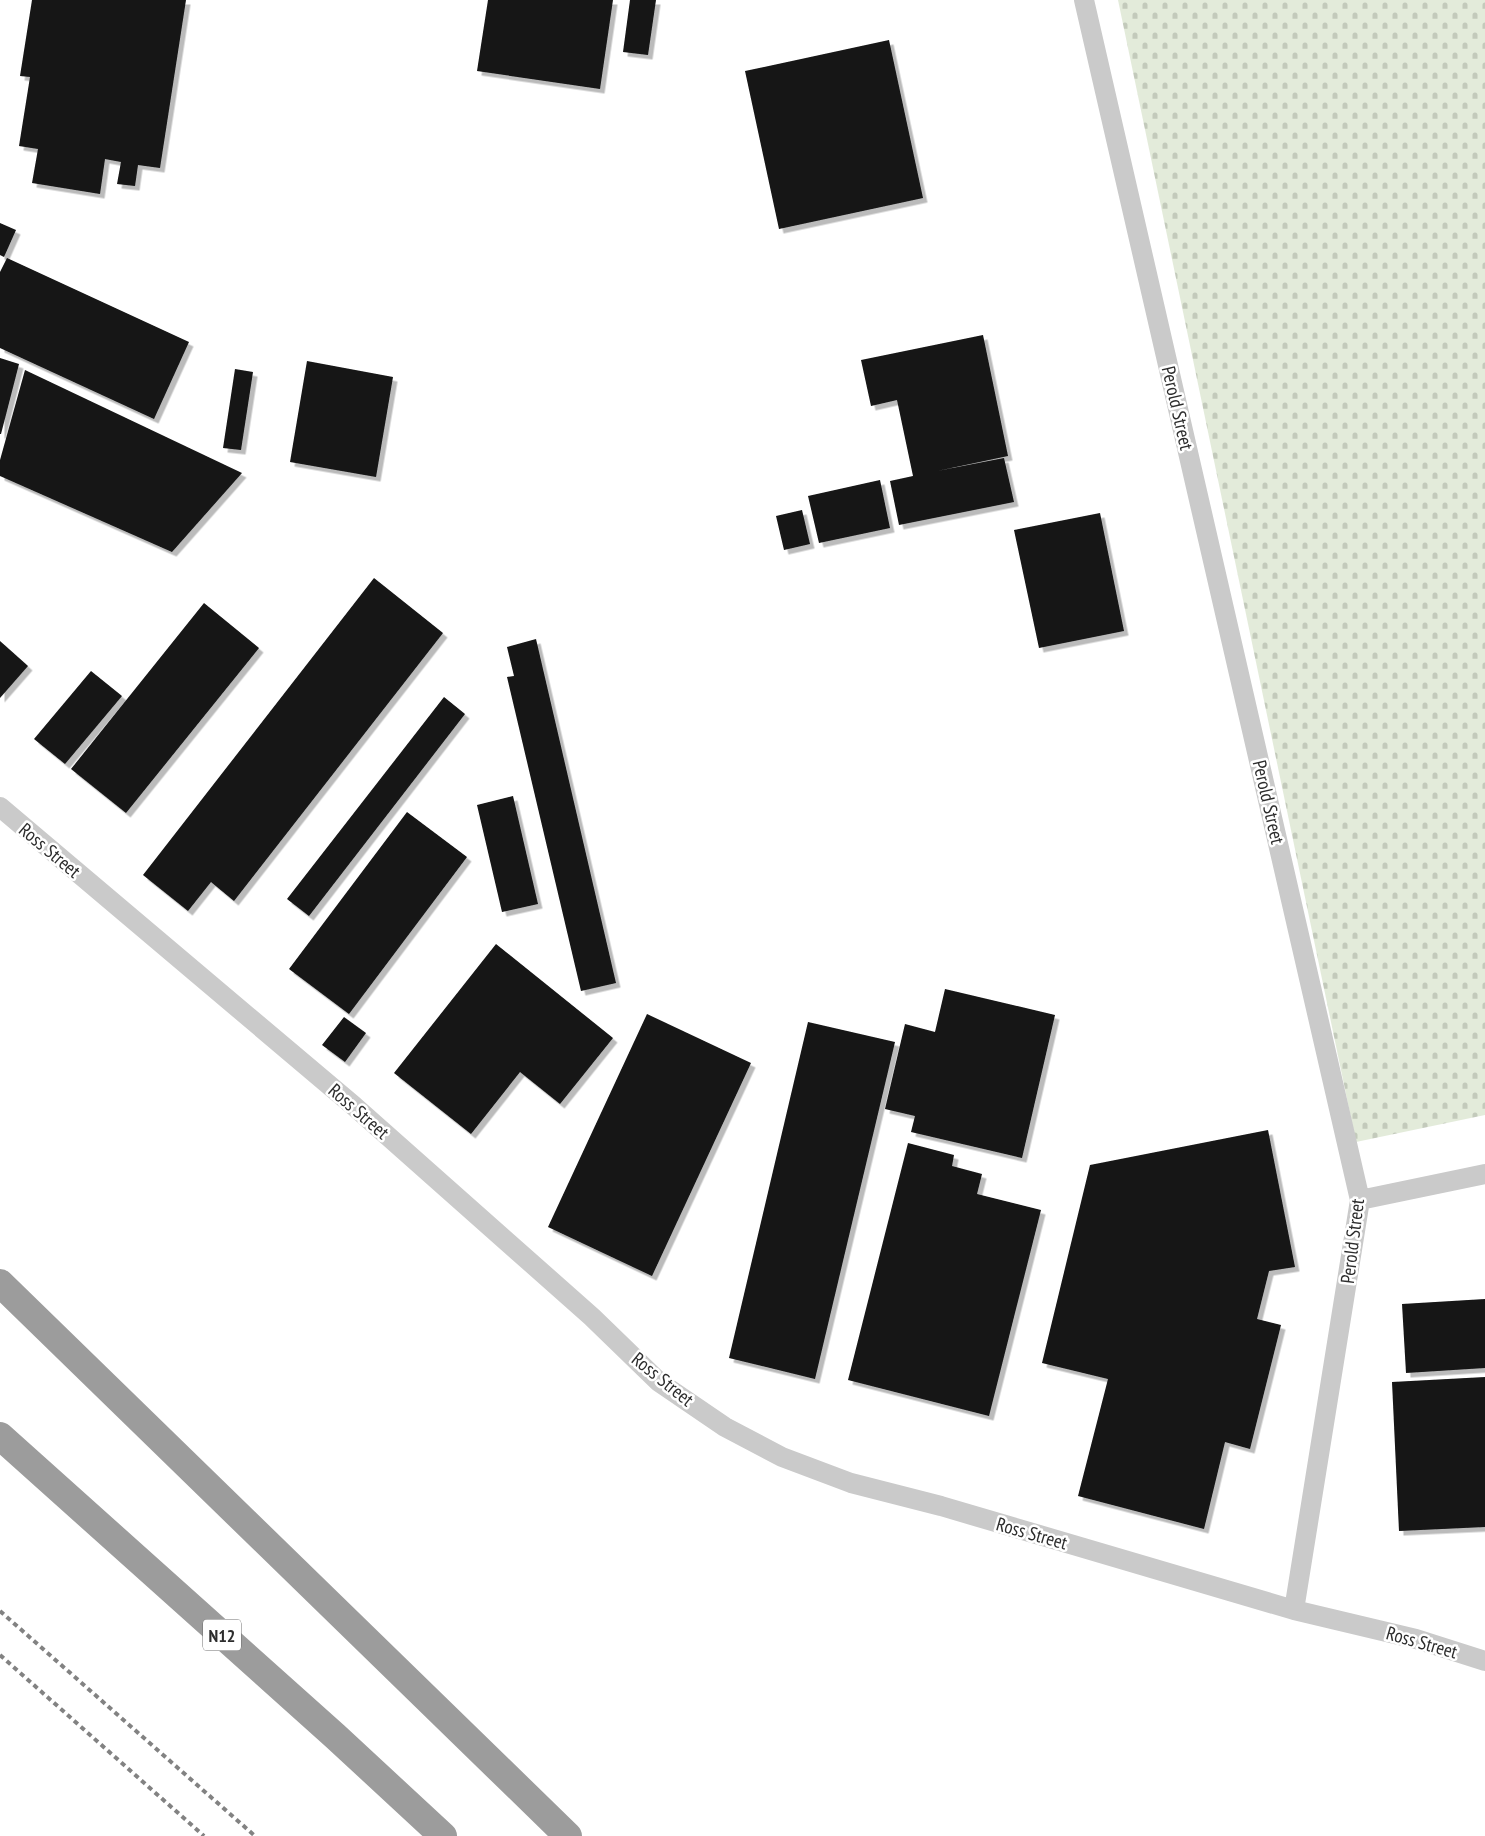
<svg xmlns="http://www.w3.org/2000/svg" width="1485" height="1836" viewBox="0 0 1485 1836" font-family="'PT Sans Narrow',sans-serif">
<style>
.cemetery{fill:url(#cemetery-stones)}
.building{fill:#141414;filter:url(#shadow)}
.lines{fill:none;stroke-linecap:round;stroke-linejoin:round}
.service{stroke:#cacaca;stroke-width:20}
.trunk{stroke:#9c9c9c;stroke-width:28}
.rail{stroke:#828282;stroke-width:4;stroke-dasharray:5 4;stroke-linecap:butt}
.labels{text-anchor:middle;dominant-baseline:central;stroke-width:5;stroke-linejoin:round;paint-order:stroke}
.shield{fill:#fff;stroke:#6c6c6c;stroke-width:1}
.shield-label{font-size:18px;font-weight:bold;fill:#2d2d2d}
.street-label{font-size:19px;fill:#2d2d2d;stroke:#fff}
</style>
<defs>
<pattern id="cemetery-stones" width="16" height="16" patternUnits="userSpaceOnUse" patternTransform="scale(1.25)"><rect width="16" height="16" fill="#e3ebda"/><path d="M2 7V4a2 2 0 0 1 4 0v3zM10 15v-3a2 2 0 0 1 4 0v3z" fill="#c3cabb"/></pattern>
<filter id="shadow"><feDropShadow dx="4.5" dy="4.5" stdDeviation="0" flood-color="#0004"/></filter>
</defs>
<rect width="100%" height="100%" fill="#fff"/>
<!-- cemetery -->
<path class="cemetery" d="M1118 0H1485V1115L1356 1142Z"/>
<!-- building -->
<path class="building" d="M32 0H186L160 168 138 165 135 186 117 184 121 162 105 159 100 194 32 183 38 149 19 146 30 77 20 76Z
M488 0H613L600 89 477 71Z
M630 0H656L648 55 623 52Z
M889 40 923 198 779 229 745 71Z
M0 223 16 230 4 257 0 255Z
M7 258 189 342 154 419 0 348V272Z
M983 335 1008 456 937 471 1004 458 1014 502 899 525 890 481 913 476 897 400 871 406 861 360Z
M0 358 19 364 1 434H0Z
M307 361 393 377 376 477 290 462Z
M235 369 253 372 241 450 223 448Z
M25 370 242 473 172 552 0 476V460Z
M880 480 890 528 819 543 808 496Z
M802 510 810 544 784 550 776 516Z
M1100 513 1124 631 1039 648 1014 530Z
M374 578 443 633 234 901 211 882 188 911 143 875Z
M204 603 259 648 126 813 71 769Z
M536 639 616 983 581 991 507 677 514 676 507 647Z
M0 641 28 666 0 698Z
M91 671 122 696 65 764 34 739Z
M444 697 465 714 309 916 287 899Z
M513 796 538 904 502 912 477 805Z
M407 812 467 857 349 1014 289 969Z
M496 944 613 1038 560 1104 520 1072 471 1134 394 1073Z
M945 989 1055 1015 1022 1158 911 1132 915 1116 885 1109 905 1024 935 1032Z
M647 1014 751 1063 652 1276 548 1227Z
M344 1017 366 1033 345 1062 322 1045Z
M808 1022 895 1042 815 1379 729 1358Z
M1268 1130 1295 1267 1269 1271 1257 1319 1281 1325 1250 1449 1225 1442 1204 1529 1078 1496 1108 1379 1042 1363 1090 1165Z
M908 1143 954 1155 952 1166 982 1174 977 1194 1041 1210 989 1416 848 1380Z
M1485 1299V1368L1406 1373 1402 1304Z
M1485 1377V1527L1399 1531 1392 1382Z"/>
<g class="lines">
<!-- service -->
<path class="service" d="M1084 0 1360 1200 1294 1610
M0 807 354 1106 592 1317 659 1382 725 1427 782 1457 851 1483 941 1506 1294 1610 1416 1639 1485 1661
M1360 1200 1485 1174"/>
<!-- trunk -->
<path class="trunk" d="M0 1283 568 1836
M0 1436 335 1736 443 1836"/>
<!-- rail -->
<path class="rail" d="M0 1611 255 1836
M0 1655 204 1836"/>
</g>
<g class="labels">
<!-- shield labels -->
<rect class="shield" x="203" y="1619.5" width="38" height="31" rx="4"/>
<g class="shield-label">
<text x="222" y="1635">N12</text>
</g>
<!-- street labels -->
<g class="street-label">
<text transform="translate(1178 408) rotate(77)">Perold Street</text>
<text transform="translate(1269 802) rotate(77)">Perold Street</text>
<text transform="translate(50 850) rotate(40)">Ross Street</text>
<text transform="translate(359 1111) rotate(41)">Ross Street</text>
<text transform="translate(1352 1241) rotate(-83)">Perold Street</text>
<text transform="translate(663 1379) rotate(39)">Ross Street</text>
<text transform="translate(1032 1533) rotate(16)">Ross Street</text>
<text transform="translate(1422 1642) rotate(16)">Ross Street</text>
</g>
</g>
</svg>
